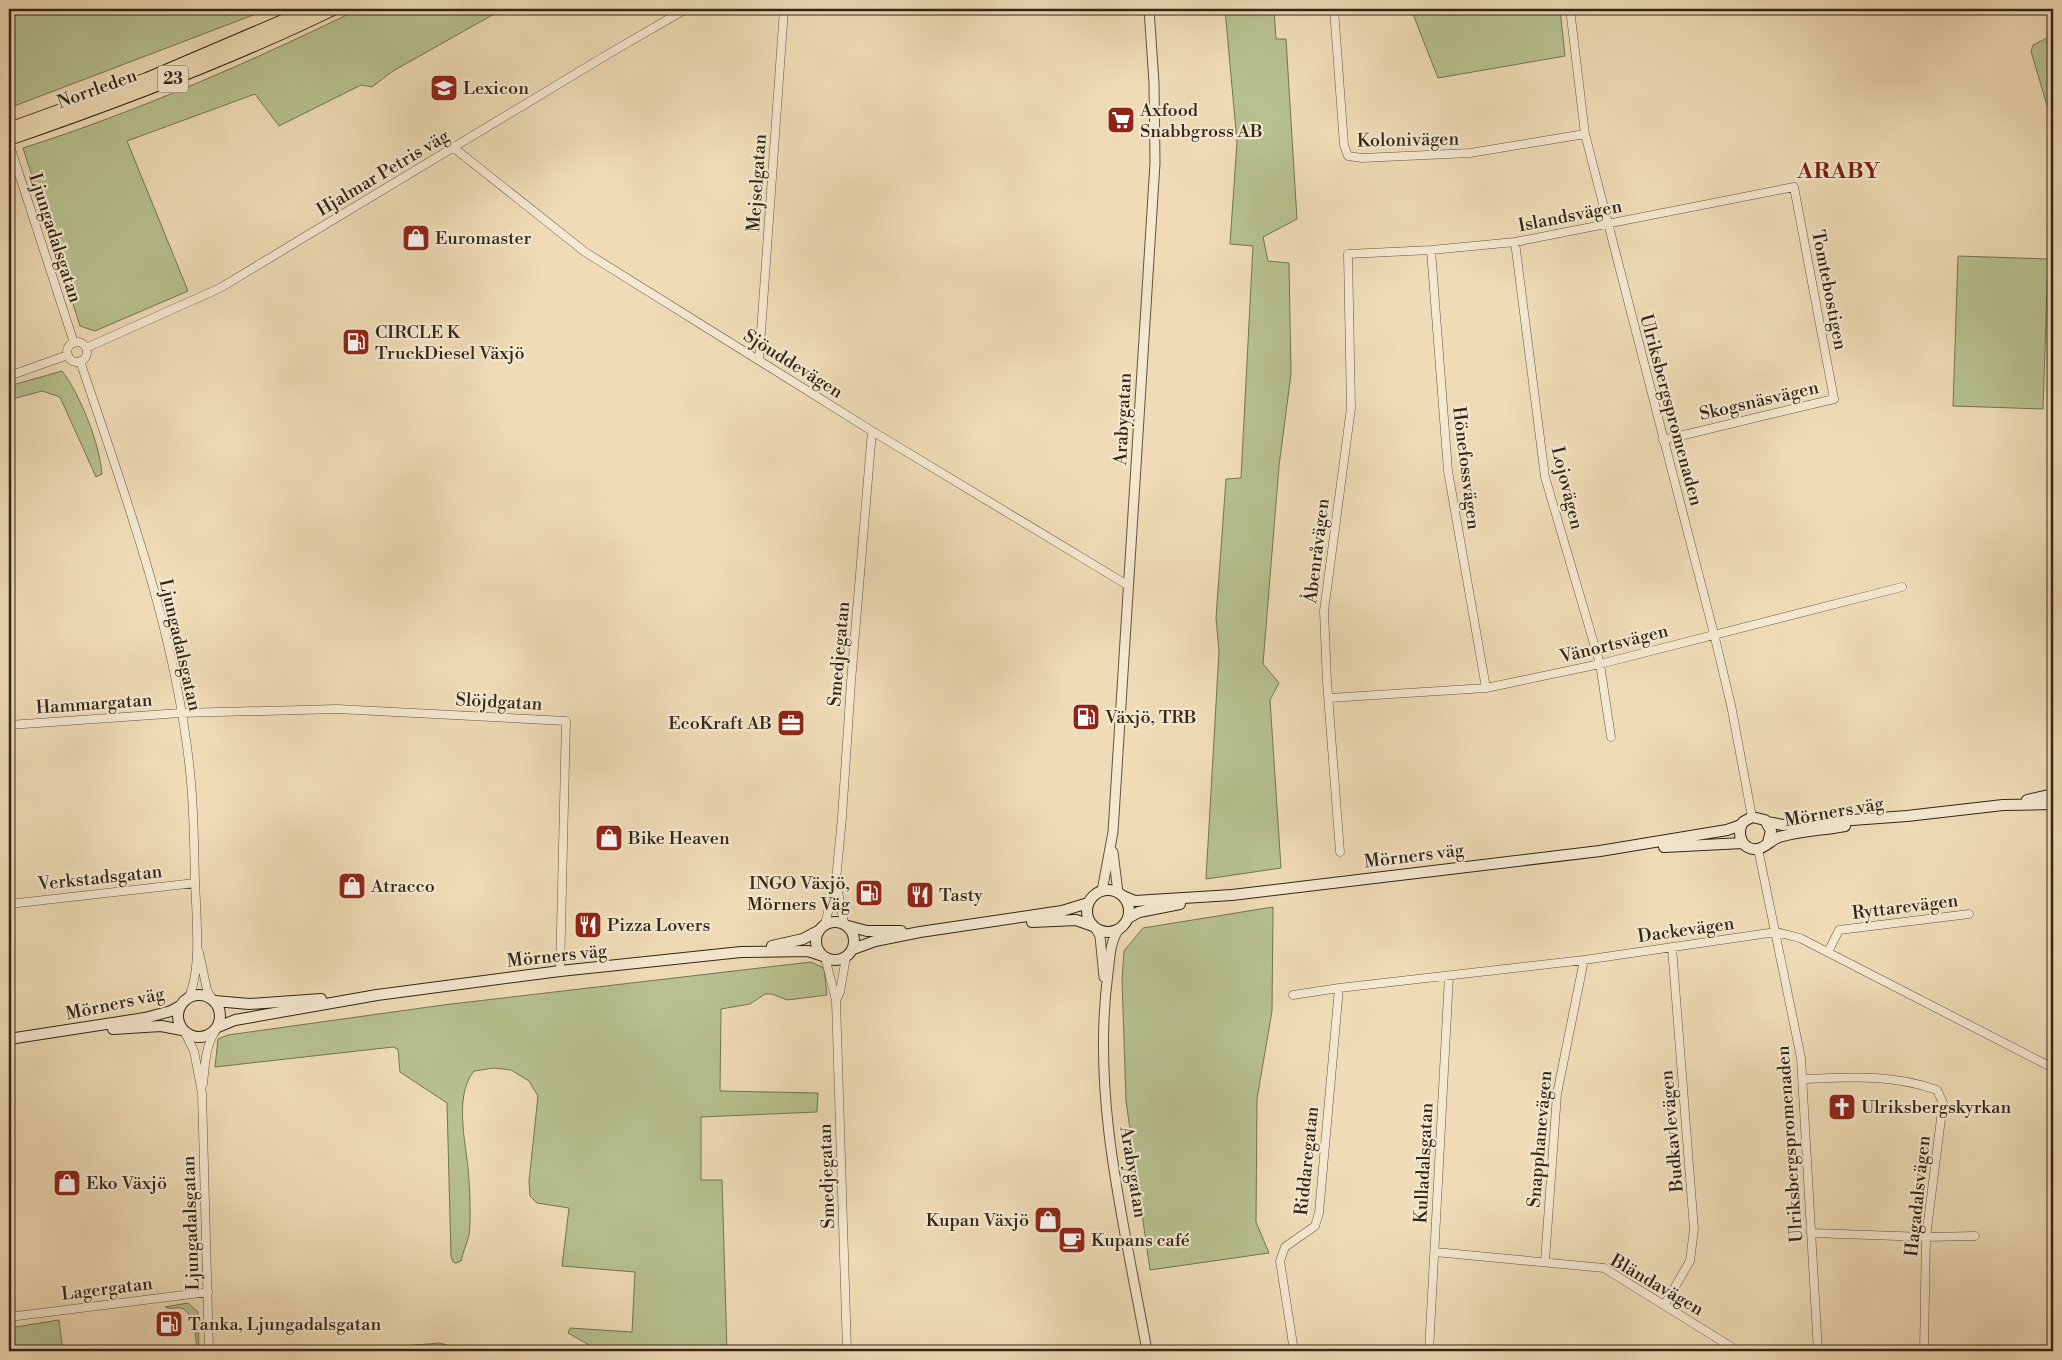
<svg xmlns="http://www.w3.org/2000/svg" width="2062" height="1360" viewBox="0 0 2062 1360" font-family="'Libre Bodoni',serif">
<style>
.green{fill:#b7c190;stroke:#747353}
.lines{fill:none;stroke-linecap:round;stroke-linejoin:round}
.minor-casing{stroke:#60533e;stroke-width:9}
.tertiary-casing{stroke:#60533e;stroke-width:11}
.secondary-casing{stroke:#312516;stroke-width:12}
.trunk-casing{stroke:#312516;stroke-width:14}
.minor{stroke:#f5e8d0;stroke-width:8}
.tertiary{stroke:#f5e8d0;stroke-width:9}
.secondary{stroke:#f5e8d0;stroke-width:10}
.trunk{stroke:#efdcb6;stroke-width:12}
.labels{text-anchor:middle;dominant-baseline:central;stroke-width:4.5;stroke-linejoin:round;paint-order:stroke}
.shield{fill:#f5e8d0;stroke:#6c604e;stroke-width:1}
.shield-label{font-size:16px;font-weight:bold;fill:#312516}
.poi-label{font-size:18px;fill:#312516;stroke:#f5e8d0;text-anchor:start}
.street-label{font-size:18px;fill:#312516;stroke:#f5e8d0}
.district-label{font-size:22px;font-weight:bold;letter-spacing:1px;fill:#7a1f14;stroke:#f5e8d0}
</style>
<rect width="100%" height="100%" fill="#efdcb6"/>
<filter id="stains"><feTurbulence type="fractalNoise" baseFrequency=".004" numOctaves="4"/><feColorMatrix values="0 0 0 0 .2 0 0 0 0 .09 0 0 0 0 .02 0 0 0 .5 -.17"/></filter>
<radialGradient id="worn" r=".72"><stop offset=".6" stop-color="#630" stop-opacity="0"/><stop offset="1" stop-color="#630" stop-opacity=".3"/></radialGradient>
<!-- green -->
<path class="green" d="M34 9H269L9 108V18Z
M359 9H503L393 71 372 87 361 85 279 126 255 94 127 141 188 291 95 331 80 326 23 148C139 111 250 62 359 9Z
M1225 9H1274L1276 39H1286L1297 219 1263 237 1268 261 1289 263 1291 374 1279 466 1263 664 1279 683 1270 700 1281 868 1206 879 1219 651 1216 618 1226 479 1241 478 1253 246 1230 244 1237 142Z
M1411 9H1560L1565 56 1438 78Z
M2053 35V126L2031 51 2033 45Z
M1958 256 2048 259 2043 409 1953 406Z
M62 371C80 394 100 445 102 474L96 477 60 397 42 391 9 400V386Z
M1273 907 1272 1011 1257 1099 1256 1222 1269 1253 1150 1270 1126 1101 1122 980 1124 951 1143 928Z
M811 962 824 968 827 995 787 1000 772 994H765L750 1004 721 1009 720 1091 818 1093 817 1112 701 1117V1180H722L727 1351H595L596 1349 568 1333 570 1328 632 1332 635 1272 562 1266 569 1208 537 1203 530 1196 529 1181 538 1096 529 1081 511 1070 494 1068 474 1071C452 1098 468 1149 469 1181 470 1193 471 1223 469 1235 467 1243 463 1252 461 1261L456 1263 453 1262 451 1256 447 1103 400 1072 398 1049 393 1047 215 1067 218 1039 228 1035 443 1005Z
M188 1303 198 1312 199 1351H197C196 1340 195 1312 181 1308 175 1307 171 1310 165 1307Z
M59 1320 63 1351H9V1328Z
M440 1343 450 1346 452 1351H392L390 1347Z"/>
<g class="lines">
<defs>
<path id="minor" d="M1334 9 1344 145 1348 156 1362 158 1470 153 1585 134
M1570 9 1585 134 1714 634 1731 705 1752 817
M9 143 74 343
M454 148 585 252 872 431 1129 586
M1515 242 1545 477 1600 664 1611 737
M1431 250 1448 471 1486 688
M67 352a10 10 0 1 1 20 0a10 10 0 1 1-20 0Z
M86 348 220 288 610 53 686 9
M759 360 784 9
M80 361C126 498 178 637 191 782 194 815 194 848 195 880 196 914 202 967 189 997
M9 376 68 355
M1329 698 1486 688 1600 664 1902 587
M9 725 181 713 337 709 566 721 560 971
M1758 849 1801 1058 1818 1351
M1340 852 1327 682 1324 611 1351 408 1348 254 1431 250 1515 242 1794 187 1834 399 1663 440
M837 887 844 923
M9 904 195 883
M825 924 836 880 842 817 851 682 872 431
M199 952 207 990 213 1000
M1828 952 1839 930 1969 914
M825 957 836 1000 847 1351
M1293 995 1339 988 1584 960 1776 932 1800 938 2053 1068
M836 1000 840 992 846 957
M185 1033 194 1051 202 1093 209 1351
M1804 1079C1850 1077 1893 1074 1937 1090L1943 1103 1926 1237 1924 1351
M203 1084C205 1065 205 1046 216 1030
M1812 1233 1926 1237 1975 1236
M1435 1252 1604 1268 1738 1351
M1545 1261 1557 1094 1584 960
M1665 1304 1690 1261 1694 1229 1672 947
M9 1317 208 1292
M1294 1351 1280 1261 1285 1247 1315 1226 1319 1213 1339 988
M1429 1351 1449 976"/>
<path id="tertiary" d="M1113 852 1118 893
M1102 891 1113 832 1155 163 1154 83 1149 9
M1096 929 1100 936 1104 977
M1119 929C1110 941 1110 958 1108 973 1091 1099 1125 1227 1147 1351"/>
<path id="secondary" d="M2027 800 2053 794
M1767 822 1783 825 1907 816 2003 805 2053 804
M1768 842 1771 831 1765 820 1752 817 1743 822C1736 834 1742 851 1758 849 1766 847 1771 840 1779 837 1800 831 1823 830 1845 826
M1664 847 1743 843
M1087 911a21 21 0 1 1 42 0a21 21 0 1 1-42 0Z
M1123 896 1135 901 1232 895 1600 851 1727 830 1741 825
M1128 918 1139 912 1180 904
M816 941a19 19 0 1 1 38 0a19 19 0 1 1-38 0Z
M1032 922 1076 920 1093 926
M848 926 867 931H901
M772 946 803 939 818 931
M853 949 875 941 920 932 1062 911 1088 903
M178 1016a21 21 0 1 1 42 0a21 21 0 1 1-42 0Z
M215 1001 249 1004 321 999
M218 1027 235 1020 377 995 560 971 741 952 808 951 823 956
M113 1029 161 1026 182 1030
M9 1039 145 1018 171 1011 180 1006"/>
<path id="trunk" d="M9 129 147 79 311 9
M9 139C119 101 228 60 333 9"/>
</defs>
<!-- minor casing -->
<use href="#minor" class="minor-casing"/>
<!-- tertiary casing -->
<use href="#tertiary" class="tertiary-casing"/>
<!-- secondary casing -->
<use href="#secondary" class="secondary-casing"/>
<!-- trunk casing -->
<use href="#trunk" class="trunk-casing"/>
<!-- minor -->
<use href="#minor" class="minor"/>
<!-- tertiary -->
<use href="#tertiary" class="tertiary"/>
<!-- secondary -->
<use href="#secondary" class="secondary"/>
<!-- trunk -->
<use href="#trunk" class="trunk"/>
</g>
<!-- icons -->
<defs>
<symbol id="school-square" viewBox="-11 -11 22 22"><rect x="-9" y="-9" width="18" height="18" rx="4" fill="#8f2418" stroke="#f5e8d0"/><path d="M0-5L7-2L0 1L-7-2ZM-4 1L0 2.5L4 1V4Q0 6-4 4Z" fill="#fff"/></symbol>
<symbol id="supermarket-square" viewBox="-11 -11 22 22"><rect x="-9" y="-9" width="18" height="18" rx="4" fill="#8f2418" stroke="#f5e8d0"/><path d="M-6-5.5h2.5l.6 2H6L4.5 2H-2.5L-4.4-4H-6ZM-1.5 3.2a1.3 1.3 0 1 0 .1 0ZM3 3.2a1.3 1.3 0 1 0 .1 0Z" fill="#fff"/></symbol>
<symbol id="shop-square" viewBox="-11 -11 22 22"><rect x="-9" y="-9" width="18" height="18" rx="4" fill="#8f2418" stroke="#f5e8d0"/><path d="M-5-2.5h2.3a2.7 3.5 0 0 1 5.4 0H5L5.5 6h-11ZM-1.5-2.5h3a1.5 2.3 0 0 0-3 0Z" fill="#fff"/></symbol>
<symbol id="fuel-square" viewBox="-11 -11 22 22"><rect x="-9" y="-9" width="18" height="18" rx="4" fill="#8f2418" stroke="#f5e8d0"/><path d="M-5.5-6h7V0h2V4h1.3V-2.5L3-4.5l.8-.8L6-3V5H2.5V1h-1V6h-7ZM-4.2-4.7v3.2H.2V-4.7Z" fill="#fff"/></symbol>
<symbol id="office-square" viewBox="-11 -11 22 22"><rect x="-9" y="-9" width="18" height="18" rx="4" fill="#8f2418" stroke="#f5e8d0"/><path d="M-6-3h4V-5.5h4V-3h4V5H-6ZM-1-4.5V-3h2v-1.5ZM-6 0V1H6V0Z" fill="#fff"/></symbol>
<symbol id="restaurant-square" viewBox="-11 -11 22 22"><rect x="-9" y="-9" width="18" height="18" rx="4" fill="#8f2418" stroke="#f5e8d0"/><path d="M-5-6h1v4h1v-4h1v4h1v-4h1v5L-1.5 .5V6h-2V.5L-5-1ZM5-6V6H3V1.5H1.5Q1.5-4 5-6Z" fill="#fff"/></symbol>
<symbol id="church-square" viewBox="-11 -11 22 22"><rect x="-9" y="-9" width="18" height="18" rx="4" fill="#8f2418" stroke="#f5e8d0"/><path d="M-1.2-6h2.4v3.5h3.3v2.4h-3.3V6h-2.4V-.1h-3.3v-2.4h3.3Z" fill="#fff"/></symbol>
<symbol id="cafe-square" viewBox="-11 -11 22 22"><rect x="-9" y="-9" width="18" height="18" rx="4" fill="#8f2418" stroke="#f5e8d0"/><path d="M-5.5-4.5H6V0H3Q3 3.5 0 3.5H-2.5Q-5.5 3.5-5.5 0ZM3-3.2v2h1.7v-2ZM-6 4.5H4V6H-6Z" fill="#fff"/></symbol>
</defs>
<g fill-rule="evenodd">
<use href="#school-square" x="428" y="72" width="32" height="32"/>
<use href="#supermarket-square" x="1105" y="104" width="32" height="32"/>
<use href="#shop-square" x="400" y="222" width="32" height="32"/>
<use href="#fuel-square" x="340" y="326" width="32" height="32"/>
<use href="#fuel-square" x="1070" y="701" width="32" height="32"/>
<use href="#office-square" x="775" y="707" width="32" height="32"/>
<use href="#shop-square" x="593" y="822" width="32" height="32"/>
<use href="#shop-square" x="336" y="870" width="32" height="32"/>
<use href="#fuel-square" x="853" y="877" width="32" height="32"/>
<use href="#restaurant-square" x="904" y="879" width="32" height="32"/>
<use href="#restaurant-square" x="572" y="909" width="32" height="32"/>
<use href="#church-square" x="1826" y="1091" width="32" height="32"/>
<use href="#shop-square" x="51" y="1167" width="32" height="32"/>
<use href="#shop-square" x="1032" y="1204" width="32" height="32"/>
<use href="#cafe-square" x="1056" y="1224" width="32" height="32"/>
<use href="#fuel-square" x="153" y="1308" width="32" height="32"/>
</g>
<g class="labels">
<!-- shield labels -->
<rect class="shield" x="158" y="65.5" width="30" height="27" rx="4"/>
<g class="shield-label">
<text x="173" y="79">23</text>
</g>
<!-- poi labels -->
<g class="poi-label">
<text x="463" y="88">Lexicon</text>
<text x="1140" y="110">Axfood<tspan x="1140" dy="21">Snabbgross AB</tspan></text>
<text x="435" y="238">Euromaster</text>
<text x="375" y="332">CIRCLE K<tspan x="375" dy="21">TruckDiesel Växjö</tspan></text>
<text x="1105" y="717">Växjö, TRB</text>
<text x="772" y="723" text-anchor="end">EcoKraft AB</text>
<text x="628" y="838">Bike Heaven</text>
<text x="850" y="883" text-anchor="end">INGO Växjö,<tspan x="850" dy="21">Mörners Väg</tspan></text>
<text x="371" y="886">Atracco</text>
<text x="939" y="895">Tasty</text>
<text x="607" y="925">Pizza Lovers</text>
<text x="1861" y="1107">Ulriksbergskyrkan</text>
<text x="86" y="1183">Eko Växjö</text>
<text x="1029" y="1220" text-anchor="end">Kupan Växjö</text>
<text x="1091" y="1240">Kupans café</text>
<text x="188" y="1324">Tanka, Ljungadalsgatan</text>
</g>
<!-- street labels -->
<g class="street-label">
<text transform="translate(97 89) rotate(-20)">Norrleden</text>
<text transform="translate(1408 140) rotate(-1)">Kolonivägen</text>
<text transform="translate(383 173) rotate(-31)">Hjalmar Petris väg</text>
<text transform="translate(757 183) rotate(-86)">Mejselgatan</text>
<text transform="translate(1570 216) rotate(-11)">Islandsvägen</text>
<text transform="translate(55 238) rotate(72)">Ljungadalsgatan</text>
<text transform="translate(1829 290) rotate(79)">Tomtebostigen</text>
<text transform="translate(793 364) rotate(32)">Sjöuddevägen</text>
<text transform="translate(1759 401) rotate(-13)">Skogsnäsvägen</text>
<text transform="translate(1671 410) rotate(75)">Ulriksbergspromenaden</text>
<text transform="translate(1123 419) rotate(-87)">Arabygatan</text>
<text transform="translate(1466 468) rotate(83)">Hönefossvägen</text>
<text transform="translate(1567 488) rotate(76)">Lojovägen</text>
<text transform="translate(1317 551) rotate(-83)">Åbenråvägen</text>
<text transform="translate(1614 644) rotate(-14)">Vänortsvägen</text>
<text transform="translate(180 645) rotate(77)">Ljungadalsgatan</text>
<text transform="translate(839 654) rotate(-85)">Smedjegatan</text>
<text transform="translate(499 702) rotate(3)">Slöjdgatan</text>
<text transform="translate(94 704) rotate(-4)">Hammargatan</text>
<text transform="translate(1834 812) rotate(-10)">Mörners väg</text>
<text transform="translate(1414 856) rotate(-7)">Mörners väg</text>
<text transform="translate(100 878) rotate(-6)">Verkstadsgatan</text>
<text transform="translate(1905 907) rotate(-7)">Ryttarevägen</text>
<text transform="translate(1686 930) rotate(-8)">Dackevägen</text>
<text transform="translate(557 956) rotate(-6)">Mörners väg</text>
<text transform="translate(115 1004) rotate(-12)">Mörners väg</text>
<text transform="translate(1672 1131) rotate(-95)">Budkavlevägen</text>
<text transform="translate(1540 1139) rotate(-85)">Snapphanevägen</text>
<text transform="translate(1790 1144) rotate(-94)">Ulriksbergspromenaden</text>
<text transform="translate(1307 1161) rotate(-84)">Riddaregatan</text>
<text transform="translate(1424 1163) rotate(-87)">Kulladalsgatan</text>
<text transform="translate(1133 1172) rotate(81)">Arabygatan</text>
<text transform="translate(827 1176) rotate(-92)">Smedjegatan</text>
<text transform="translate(1918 1196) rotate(-84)">Hagadalsvägen</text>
<text transform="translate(191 1223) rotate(-92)">Ljungadalsgatan</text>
<text transform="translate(1657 1285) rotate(30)">Bländavägen</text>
<text transform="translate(107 1289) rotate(-7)">Lagergatan</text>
</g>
<!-- district labels -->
<g class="district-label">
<text x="1839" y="171">ARABY</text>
</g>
</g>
<!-- margin -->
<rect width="2062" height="1360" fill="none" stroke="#efdcb6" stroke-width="30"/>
<rect x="10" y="10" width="2042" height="1340" fill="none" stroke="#312516" stroke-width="2.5"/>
<rect x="15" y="15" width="2032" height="1330" fill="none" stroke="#312516"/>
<rect width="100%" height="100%" filter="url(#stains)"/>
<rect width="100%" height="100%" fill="url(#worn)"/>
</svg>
